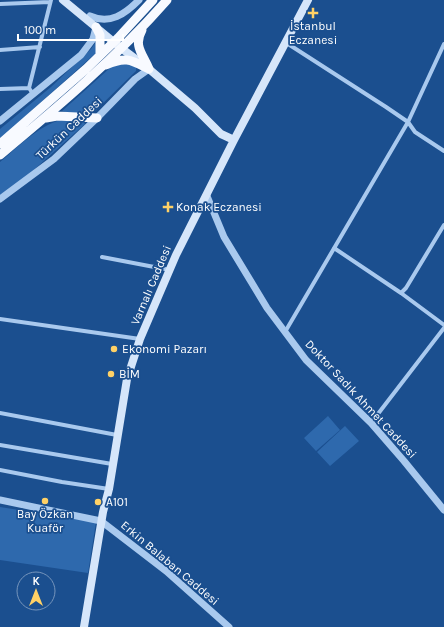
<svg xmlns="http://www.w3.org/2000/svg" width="444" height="627" viewBox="0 0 444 627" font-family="Karla,sans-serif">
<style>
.green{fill:#2e69ad}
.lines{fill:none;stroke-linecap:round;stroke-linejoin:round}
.minor{stroke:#a9c9ee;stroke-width:4}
.tertiary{stroke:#a9c9ee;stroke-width:7}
.secondary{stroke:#d6e6fa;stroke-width:8}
.trunk{stroke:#f8faff;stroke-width:9}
.poi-dot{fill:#ffd166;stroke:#1b4f8f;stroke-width:1.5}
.labels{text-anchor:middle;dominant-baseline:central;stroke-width:3.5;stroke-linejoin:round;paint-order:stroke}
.poi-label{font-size:12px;fill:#fff;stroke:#1b4f8f;text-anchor:start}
.street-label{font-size:12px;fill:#fff;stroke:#1b4f8f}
</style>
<rect width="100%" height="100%" fill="#1b4f8f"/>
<!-- green -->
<path class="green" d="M98 39 97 52 0 139V129L51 87 91 49Z
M117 63 137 65 136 71 95 111C85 114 72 114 62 111L111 67Z
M60 120 83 121 85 124 27 176 0 195V162C18 147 37 127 60 120Z
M328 416 340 430 316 451 304 438Z
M345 426 359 441 330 466 317 452Z
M0 507 96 522 88 573 0 560Z"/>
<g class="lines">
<!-- minor -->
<path class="minor" d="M0 4 50 2
M285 42 386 107 408 122 415 132 444 151
M0 50 40 47
M0 89 29 88
M33 94 29 88 51 0
M334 248 401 293 444 325
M102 257 170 270
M401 293 406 288 444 225
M0 319 140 339
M285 332 408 122 444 44
M0 413 117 435
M371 423 444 328
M0 445 112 464
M0 470 62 482 109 489"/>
<!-- tertiary -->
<path class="tertiary" d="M90 16C110 25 125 14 139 0
M0 121 81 55 93 39 96 27
M207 196 224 237 267 308 306 360 371 423 404 461 444 510
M0 199 54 159 97 118 135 79 149 69
M0 500 101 521 166 571 229 627"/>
<!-- secondary -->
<path class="secondary" d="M63 0 121 48 149 69 195 108 221 134 234 140
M84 627 103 512 109 489 127 379 140 339 176 255 234 140 308 0"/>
<!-- trunk -->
<path class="trunk" d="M96 27 100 35V55
M142 30C133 46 143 54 149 69
M106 65C126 56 131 60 149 69
M46 118 57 116 97 118
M0 144 86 69 118 38 153 0
M0 155C59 106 117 57 167 0"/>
</g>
<!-- markers -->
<g class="poi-dot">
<path d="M311 7h4v4h4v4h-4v4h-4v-4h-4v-4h4z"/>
<path d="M166 201h4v4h4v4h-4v4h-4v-4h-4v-4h4z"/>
<circle cx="114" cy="349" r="4"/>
<circle cx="111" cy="374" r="4"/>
<circle cx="45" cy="501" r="4"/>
<circle cx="98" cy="502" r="4"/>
</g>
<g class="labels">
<!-- poi labels -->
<g class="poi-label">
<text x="313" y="26" text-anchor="middle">İstanbul<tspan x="313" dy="14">Eczanesi</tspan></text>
<text x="176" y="207">Konak Eczanesi</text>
<text x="122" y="349">Ekonomi Pazarı</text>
<text x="119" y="374">BİM</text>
<text x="106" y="502">A101</text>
<text x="45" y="514" text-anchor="middle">Bay Özkan<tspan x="45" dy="14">Kuaför</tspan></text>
</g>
<!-- street labels -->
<g class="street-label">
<text transform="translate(69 128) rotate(-43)">Türkün Caddesi</text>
<text transform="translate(151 285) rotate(-67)">Varnalı Caddesi</text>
<text transform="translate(361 399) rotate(47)">Doktor Sadık Ahmet Caddesi</text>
<text transform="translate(170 563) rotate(40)">Erkin Balaban Caddesi</text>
</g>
</g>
<!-- north arrow -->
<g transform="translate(36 591)"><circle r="19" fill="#1b4f8f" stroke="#7695bc"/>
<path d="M0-3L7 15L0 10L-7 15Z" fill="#ffd166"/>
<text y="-6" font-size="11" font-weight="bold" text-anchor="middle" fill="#ffffff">K</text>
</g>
<!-- scale -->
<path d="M18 34v6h105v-6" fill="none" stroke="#ffffff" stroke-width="2"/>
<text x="24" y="34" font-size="12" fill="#ffffff" stroke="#1b4f8f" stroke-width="3" paint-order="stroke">100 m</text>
</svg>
